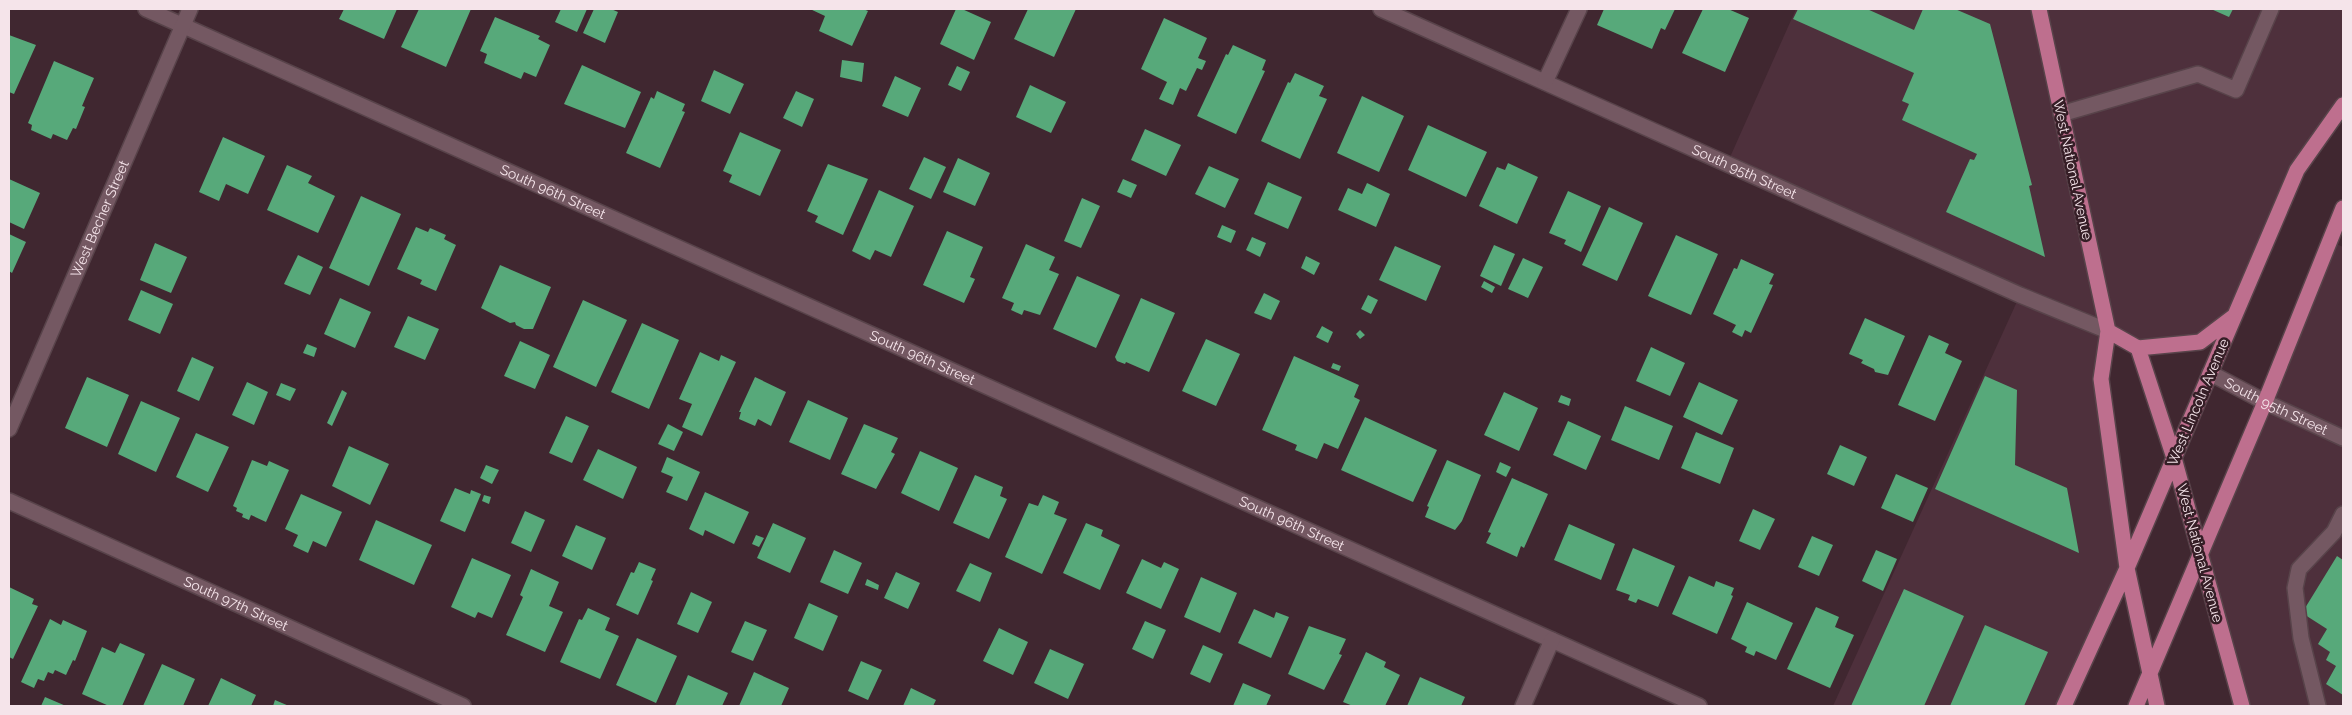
<svg xmlns="http://www.w3.org/2000/svg" width="2352" height="715" viewBox="0 0 2352 715" font-family="Raleway,sans-serif">
<style>
.built{fill:#4e303c}
.building{fill:#57a97a}
.lines{fill:none;stroke-linecap:round;stroke-linejoin:round}
.minor-casing{stroke:#58434a;stroke-width:18}
.major-casing{stroke:#58434a;stroke-width:18}
.minor{stroke:#745862;stroke-width:15}
.major{stroke:#be6f8e;stroke-width:15}
.labels{text-anchor:middle;dominant-baseline:central;stroke-width:5;stroke-linejoin:round;paint-order:stroke}
.street-label{font-size:14px;fill:#f5e4ea;stroke:#351e26}
</style>
<rect width="100%" height="100%" fill="#402730"/>
<!-- built -->
<path class="built" d="M1796 9H2343V105L2297 170 2235 316 2178 346 2138 348 2109 331 2101 379 2127 568 2064 706H1833L2020 295 1727 164Z
M2330 241 2343 247V706H2242L2200 551Z"/>
<!-- building -->
<path class="building" d="M344 9H397L384 39 339 19Z
M419 9H471L446 67 401 47Z
M561 9H587L577 32 555 22Z
M594 9H611L618 12 605 43 583 33Z
M810 9H863L868 11 852 46 819 31 825 16Z
M956 9H962L991 22 974 60 940 44Z
M1028 9H1076L1054 57 1014 39Z
M1604 9H1675L1665 30 1661 28 1652 49 1597 25Z
M1703 9H1728L1749 18 1725 72 1682 53Z
M1798 9H1867L1914 30 1923 9H1955L1990 24 2032 185 2029 186 2045 257 1946 212 1970 159 1974 160 1977 154 1902 120 1909 104 1902 101 1914 73 1793 19Z
M2211 9H2233L2229 17Z
M495 17 540 36 538 39 550 45 536 77 524 72 521 79 484 63 487 54 480 51Z
M1164 18 1207 38 1198 58 1206 61 1202 70 1197 68 1186 91 1180 88 1173 105 1159 99 1167 82 1141 69Z
M9 35 36 45 14 94 9 92Z
M1233 45 1266 60 1262 70 1265 71 1236 134 1197 116 1226 54 1228 55Z
M842 60 864 63 862 82 840 77Z
M54 61 94 78 82 106 85 107 76 129 73 128 67 140 53 134 51 139 31 130 32 125 28 123Z
M582 65 641 92 625 128 564 104Z
M957 66 970 72 961 91 948 85Z
M714 70 744 84 730 114 701 101Z
M1295 73 1324 86 1319 96 1327 99 1300 159 1261 141 1288 82 1290 83Z
M895 76 921 88 908 117 882 106Z
M1030 85 1066 102 1051 133 1016 117Z
M657 91 685 104 682 111 685 112 660 168 626 153 651 97 654 99Z
M796 91 814 99 802 127 783 118Z
M1362 96 1404 116 1379 172 1337 153Z
M1428 125 1487 152 1466 197 1408 170Z
M1145 129 1181 145 1166 176 1131 160Z
M740 132 781 150 760 196 729 182 732 175 723 171Z
M223 137 265 156 248 194 226 184 219 201 199 192Z
M924 157 946 167 931 199 909 189Z
M958 158 990 173 975 206 943 192Z
M1508 163 1538 177 1517 224 1479 206 1497 167 1505 170Z
M828 164 868 179 843 235 815 222 818 216 807 211Z
M287 165 312 176 308 183 335 196 318 233 267 210Z
M1209 166 1239 179 1225 208 1195 194Z
M9 179 40 193 24 229 9 222Z
M1123 179 1137 185 1131 198 1117 192Z
M1268 182 1302 197 1288 229 1254 214Z
M1367 183 1390 194 1376 227 1338 210 1348 188 1362 194Z
M879 190 914 206 891 257 875 250 870 260 852 251Z
M1568 191 1601 206 1581 252 1564 244 1566 240 1549 233Z
M361 196 401 214 369 286 329 268Z
M1082 198 1100 206 1081 248 1064 241Z
M1609 207 1643 223 1617 281 1582 265Z
M1222 225 1236 231 1231 243 1217 237Z
M416 227 428 232 430 228 446 235 444 239 456 245 436 291 420 284 422 280 397 269Z
M947 231 983 247 970 277 975 279 964 303 923 285Z
M9 234 26 242 12 273 9 271Z
M1676 235 1718 254 1691 315 1648 296Z
M1252 237 1266 243 1260 257 1246 250Z
M155 243 187 257 171 293 140 280Z
M1026 244 1055 257 1049 270 1059 274 1040 315 1024 310 1022 315 1011 310 1014 303 1002 298Z
M1494 245 1515 254 1501 286 1480 276Z
M1395 246 1441 266 1426 301 1379 280Z
M298 255 323 267 310 295 284 284Z
M1306 256 1320 263 1314 275 1301 268Z
M1523 258 1543 267 1528 298 1508 289Z
M1741 259 1774 274 1769 284 1773 285 1751 333 1745 330 1742 337 1732 332 1736 325 1713 314 1734 268 1737 269Z
M500 265 551 287 533 329H524L516 325 515 322 510 323 481 308Z
M1077 276 1120 295 1096 348 1053 329Z
M1484 281 1495 287 1492 293 1481 287Z
M141 290 173 304 160 334 128 320Z
M1264 293 1280 301 1271 320 1254 313Z
M1368 295 1378 300 1371 314 1361 309Z
M340 298 371 312 355 348 324 334Z
M1141 298 1175 313 1149 372 1126 362 1125 364 1117 361 1115 357Z
M583 300 627 320 596 387 553 367Z
M408 316 439 329 425 360 394 347Z
M1865 318 1905 336 1888 375 1875 372 1874 369 1861 363 1863 360 1849 354Z
M642 323 679 340 649 409 611 392Z
M1322 326 1333 332 1328 343 1316 337Z
M1360 330 1365 335 1360 339 1356 334Z
M1929 335 1949 344 1945 353 1962 361 1935 421 1898 405Z
M1206 339 1240 354 1216 406 1182 391Z
M520 341 550 355 535 389 504 376Z
M307 344 317 348 314 357 303 353Z
M1651 347 1685 363 1670 396 1636 381Z
M700 352 719 361 721 355 736 362 702 436 682 427 692 404 679 399Z
M1294 356 1359 385 1354 397 1360 400 1338 449 1324 443 1317 459 1295 450 1297 445 1262 430Z
M192 357 214 367 199 401 177 391Z
M1333 363 1341 366 1339 371 1331 368Z
M1985 376 2017 390 2015 465 2067 488 2079 553 1935 489Z
M87 377 129 395 107 447 65 428Z
M755 377 786 392 771 426 758 419 755 426 739 419 741 412H739Z
M247 382 268 392 254 425 232 415Z
M1699 382 1738 400 1722 435 1683 417Z
M281 383 296 389 290 401 276 395Z
M342 390 347 393 332 426 327 423Z
M1504 392 1538 408 1519 451 1484 435Z
M1561 395 1571 399 1569 406 1558 402Z
M808 400 848 418 830 460 789 442Z
M141 401 180 418 156 472 118 454Z
M1625 406 1673 426 1659 460 1611 440Z
M566 416 589 426 572 463 549 453Z
M1365 417 1437 450 1413 502 1341 470Z
M1568 421 1601 436 1586 470 1553 455Z
M668 424 683 432 674 451 658 444Z
M864 424 898 438 891 452 895 454 876 489 841 474Z
M1696 432 1734 448 1720 484 1681 468Z
M196 433 229 447 208 492 176 477Z
M1840 445 1867 457 1854 486 1827 474Z
M349 446 389 464 370 505 332 486Z
M598 449 637 467 623 499 583 480Z
M920 451 958 468 939 511 901 493Z
M667 457 700 472 687 501 666 492 673 477 661 472Z
M252 460 267 466 269 461 289 470 266 522 251 515 249 520 242 517 243 514 236 511 237 508 233 506Z
M1447 460 1481 475 1462 521 1455 530 1425 517 1429 507 1427 506Z
M1500 462 1511 467 1506 477 1496 472Z
M486 465 499 470 492 484 480 478Z
M1896 474 1928 488 1913 522 1881 508Z
M975 475 1003 487 1000 496 1007 499 989 539 953 523Z
M1512 478 1548 494 1524 548 1521 546 1517 557 1486 543 1491 533 1488 532Z
M455 488 470 494 471 490 481 494 465 532 440 521Z
M705 492 749 512 734 544 705 530 703 536 689 529Z
M301 494 342 512 326 547 313 541 308 553 293 546 298 535 285 529Z
M484 495 491 497 489 504 482 501Z
M1043 495 1059 502 1054 514 1067 519 1042 574 1005 557 1029 503 1038 506Z
M1753 509 1775 519 1760 550 1739 541Z
M525 511 545 520 531 552 511 543Z
M376 520 432 545 414 585 359 560Z
M773 523 806 538 790 573 757 558Z
M1086 523 1103 530 1101 536 1120 545 1100 590 1063 573Z
M1569 524 1615 544 1601 580 1554 560Z
M576 525 606 538 592 570 562 556Z
M756 535 764 538 759 547 752 544Z
M1812 536 1833 545 1819 576 1798 567Z
M1633 548 1675 566 1658 607 1638 599 1636 603 1628 600 1630 595 1616 590Z
M834 550 862 563 848 594 820 582Z
M1876 550 1897 559 1883 591 1862 581Z
M2337 556 2343 560V695L2326 684 2336 666 2326 660 2330 652 2318 644 2327 629 2302 613Z
M472 558 511 575 492 618 478 612 475 618 451 607Z
M1142 559 1161 568 1164 562 1179 569 1161 609 1126 593Z
M639 562 656 569 651 580 653 581 638 615 616 605 631 572 634 573Z
M970 563 992 573 980 602 956 591Z
M531 569 559 582 549 606 563 612 545 652 506 635 523 597 520 595Z
M896 572 920 583 908 609 884 598Z
M1689 576 1714 587 1716 581 1734 588 1731 595 1733 596 1717 634 1672 614Z
M1201 577 1237 593 1220 633 1184 617Z
M867 579 879 585 878 590 865 585Z
M9 587 34 599 32 604 38 606 13 659 9 657Z
M1904 589 1964 616 1924 706H1851Z
M691 592 712 602 698 633 677 624Z
M1747 602 1793 623 1776 660 1756 651 1754 656 1745 652 1747 647 1731 639Z
M809 603 838 616 823 651 794 638Z
M1816 607 1839 617 1835 627 1854 635 1830 688 1787 669Z
M588 608 610 618 605 630 619 636 600 679 560 662 579 619 582 620Z
M1254 609 1274 618 1276 612 1289 617 1271 658 1238 643Z
M50 619 61 625 63 620 87 631 75 661 73 660 66 675 55 670 53 674 48 672 44 681 38 679 34 688 21 682Z
M745 621 767 630 753 661 731 652Z
M1145 621 1166 630 1153 659 1132 649Z
M1985 625 2048 652 2024 706H1950Z
M1309 626 1346 639 1339 654 1342 655 1324 690 1288 674Z
M999 628 1028 642 1013 675 983 661Z
M637 638 677 656 656 703 616 685Z
M120 643 145 654 122 706H109L82 694 102 647 115 653Z
M1203 645 1223 654 1210 683 1190 674Z
M1050 649 1084 664 1068 699 1034 683Z
M1366 652 1386 662 1384 667 1400 675 1385 706H1353L1343 702Z
M861 661 882 670 868 700 848 691Z
M162 664 195 679 183 706H143Z
M754 672 789 688 781 706H739Z
M688 675 728 693 722 706H675Z
M1420 677 1465 697 1461 706H1407Z
M221 678 256 695 251 706H208Z
M1243 683 1271 695 1266 706H1233Z
M911 688 936 700 933 706H903Z
M45 697 66 706H41Z
M275 700 289 706H273Z"/>
<g class="lines">
<defs>
<g id="minor">
<path id="s1" d="M146 9 1699 706"/>
<path id="s2" d="M1381 9 2020 295 2108 331"/>
<path d="M1545 82 1579 9"/>
<path d="M2061 114 2198 74 2236 90 2271 9"/>
<path id="s3" d="M2210 373 2265 402 2343 438"/>
<path id="s4" d="M9 429 190 9"/>
<path id="s5" d="M9 501 463 706"/>
<path d="M1523 706 1552 640"/>
<path d="M2318 706 2301 638 2295 588 2299 569 2334 532 2343 514"/>
</g>
<path id="major" d="M2039 9 2108 331 2101 379 2127 568 2157 706
M2108 331 2138 348 2174 458 2242 706
M2138 348 2200 342 2233 317
M2064 706 2127 568 2297 170 2343 105
M2136 706 2265 402 2343 208"/>
</defs>
<!-- minor casing -->
<use href="#minor" class="minor-casing"/>
<!-- major casing -->
<use href="#major" class="major-casing"/>
<!-- minor -->
<use href="#minor" class="minor"/>
<!-- major -->
<use href="#major" class="major"/>
</g>
<g class="labels">
<!-- street labels -->
<g class="street-label">
<text transform="translate(2073 170) rotate(78)">West National Avenue</text>
<text stroke="none"><textPath href="#s2" startOffset="398">South 95th Street</textPath></text>
<text stroke="none"><textPath href="#s1" startOffset="446">South 96th Street</textPath></text>
<text stroke="none"><textPath href="#s4" startOffset="229">West Becher Street</textPath></text>
<text stroke="none"><textPath href="#s1" startOffset="851">South 96th Street</textPath></text>
<text transform="translate(2198 402) rotate(-67)">West Lincoln Avenue</text>
<text stroke="none"><textPath href="#s3" startOffset="74">South 95th Street</textPath></text>
<text stroke="none"><textPath href="#s1" startOffset="1256">South 96th Street</textPath></text>
<text transform="translate(2200 553) rotate(75)">West National Avenue</text>
<text stroke="none"><textPath href="#s5" startOffset="249">South 97th Street</textPath></text>
</g>
</g>
<!-- border -->
<rect width="2352" height="715" fill="none" stroke="#f5e4ea" stroke-width="20"/>
</svg>
